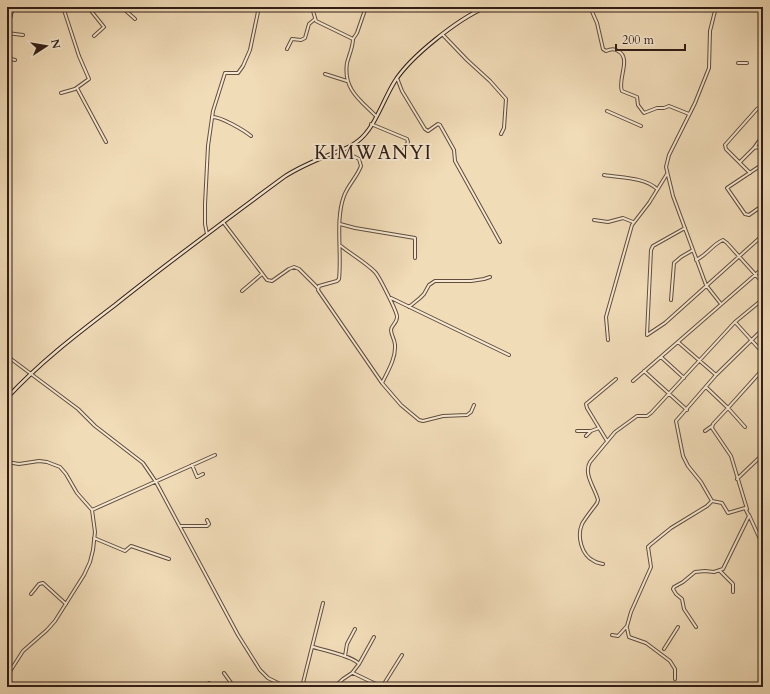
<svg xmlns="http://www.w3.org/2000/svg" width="770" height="694" viewBox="0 0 770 694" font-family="Cardo,serif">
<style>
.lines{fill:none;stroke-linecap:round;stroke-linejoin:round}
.street-casing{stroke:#604d3e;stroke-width:4}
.secondary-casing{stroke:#301d16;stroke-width:4.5}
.street{stroke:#f6e8d1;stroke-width:2}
.secondary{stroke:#f6e8d1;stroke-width:2.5}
.labels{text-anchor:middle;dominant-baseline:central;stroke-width:3.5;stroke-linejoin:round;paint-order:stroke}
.quarter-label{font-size:19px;letter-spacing:1px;fill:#301d16;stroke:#f6e8d1}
</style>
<rect width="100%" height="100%" fill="#f1dcb8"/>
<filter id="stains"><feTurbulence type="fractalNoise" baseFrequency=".005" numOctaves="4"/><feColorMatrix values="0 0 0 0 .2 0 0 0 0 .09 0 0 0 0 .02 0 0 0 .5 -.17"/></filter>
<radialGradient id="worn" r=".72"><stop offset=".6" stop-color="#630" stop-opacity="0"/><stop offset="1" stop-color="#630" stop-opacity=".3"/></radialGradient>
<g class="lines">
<defs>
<path id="street" d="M88 7 104 27 94 36
M125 7 124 9 135 19
M310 7 313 11 316 21 353 39C353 47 349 55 347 63 343 89 360 100 376 116
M590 7 597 23 603 49 606 51C610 49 614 48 618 51 632 58 617 80 622 91L637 97 638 105 644 113 657 108H664L669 106 689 114
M716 7 710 31 709 68 695 103 669 155 666 167 673 196 706 285 721 304
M7 31 13 7
M7 33 23 35
M443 35 467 60 490 81 506 99 504 128 501 134
M353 39 357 33 366 7
M287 49 292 39 301 40 305 38 309 24 315 19
M7 58 15 60
M738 63H747
M325 74 347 81
M397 78 402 91 425 129 428 131 438 124 440 125 454 150 455 161 500 242
M77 88 106 142
M61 93 75 89 89 79 79 56 63 7
M757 109 763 106
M607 111 641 126
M212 117C220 116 245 131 251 136
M371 124 407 139 408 142 404 150
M754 148 761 138 763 140
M341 150 359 159 361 166C357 177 348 185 344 196 335 220 342 253 339 279L337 281 319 286 318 290 382 383 401 405 419 420 423 421 443 416 467 415 471 412 474 405
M740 162 754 148 763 146
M763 164 727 188 745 214 749 215 759 208 763 213
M750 173 726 149 725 145 757 109
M604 175C621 178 644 177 657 189
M594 220 608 222 623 218 633 222
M223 222 267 280 272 281 289 269 294 267 299 269 318 288
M340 224 355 228 415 238V258
M685 228 653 246 651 250 647 335 665 323 763 235
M207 234 205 224V204L208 146 213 111 225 73H238L243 66 250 50 259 7
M341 246C352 255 365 262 375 272 379 276 396 310 397 316 398 323 391 325 391 330 391 335 395 340 395 345 396 358 388 371 382 383
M696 260C707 255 713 244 723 240L727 243 763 283
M242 291 262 274
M391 298 509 355
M671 300 674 263 681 257 693 250
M409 307 420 298 424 294 429 285 435 281H471L484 279 490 277
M735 322 763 353
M608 340 606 317 632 225 649 203 667 174
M7 341 9 339
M678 342 716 375
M7 356 78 409 95 426 143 463 156 482 238 635 260 670 268 678 280 684 295 685 301 687
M661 357 684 378
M644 371 687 410
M633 381 763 268
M706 387 728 408 713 424 712 428 731 456 747 509
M745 427 728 408 763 369
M577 431H590
M705 431 712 426
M586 436 591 431 599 428
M607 441 587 408 586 404 616 379
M7 462 19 464 39 461 47 462 60 467 66 474 77 493 92 510 95 532 93 550 90 562 84 575 55 621 47 630 23 651 7 676
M192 465 197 477 203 474
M737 479 759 458
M712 501 701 482 688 466 683 456 676 421 716 375 763 329
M92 510 215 455
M749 515 759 537
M181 526H207L209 524 207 520
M94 538 125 551 131 546 169 559
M603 564C600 563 596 563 594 561 581 555 577 536 582 524 586 517 592 510 597 503L598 500C595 488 583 474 590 462L615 432 637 416H647L651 413 735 322 763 299
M720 571 733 584V592
M31 594 39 584 43 583 66 604
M627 628 629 637 646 643 670 661 675 669V679
M612 635 618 636 627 626 631 612 651 567 648 547 650 545 671 528 707 506 712 501 722 503 728 513 745 508 749 516 723 569 714 572 705 571 695 572 683 582 674 587 673 589 676 594 682 599 684 609 696 627
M313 647C323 650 353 656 359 664
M664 649 678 627
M345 656 347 644 355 629
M224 673 234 687
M353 673 382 687
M209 683 212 687
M219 686 220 687
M302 687 323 603
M334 687 343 679 352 673 359 664 374 637
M382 687 402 655"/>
<path id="secondary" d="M7 398C39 363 77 334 115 305 170 261 227 219 284 177 299 167 314 161 331 154 340 151 350 148 358 141 375 128 383 100 395 81 411 56 458 19 486 7"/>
</defs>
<!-- street casing -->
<use href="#street" class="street-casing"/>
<!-- secondary casing -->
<use href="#secondary" class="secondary-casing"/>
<!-- street -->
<use href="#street" class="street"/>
<!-- secondary -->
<use href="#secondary" class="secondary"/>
</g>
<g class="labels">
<!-- quarter labels -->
<g class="quarter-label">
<text x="373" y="153">KIMWANYI</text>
</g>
</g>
<!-- margin -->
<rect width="770" height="694" fill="none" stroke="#f1dcb8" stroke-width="24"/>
<rect x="8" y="8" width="754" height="678" fill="none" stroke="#301d16" stroke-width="2"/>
<rect x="12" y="12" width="746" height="670" fill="none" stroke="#301d16"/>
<!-- north arrow -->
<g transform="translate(46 46) rotate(78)" stroke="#f6e8d1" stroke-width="3" paint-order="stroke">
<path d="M0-3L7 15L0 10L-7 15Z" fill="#301d16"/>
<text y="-6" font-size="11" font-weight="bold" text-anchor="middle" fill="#301d16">N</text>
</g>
<!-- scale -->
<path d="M616 44v6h69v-6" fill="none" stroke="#301d16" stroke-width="2"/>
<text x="622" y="44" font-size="12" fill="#301d16" stroke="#f6e8d1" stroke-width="3" paint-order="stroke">200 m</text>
<rect width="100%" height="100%" filter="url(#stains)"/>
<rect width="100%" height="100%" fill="url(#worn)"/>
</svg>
